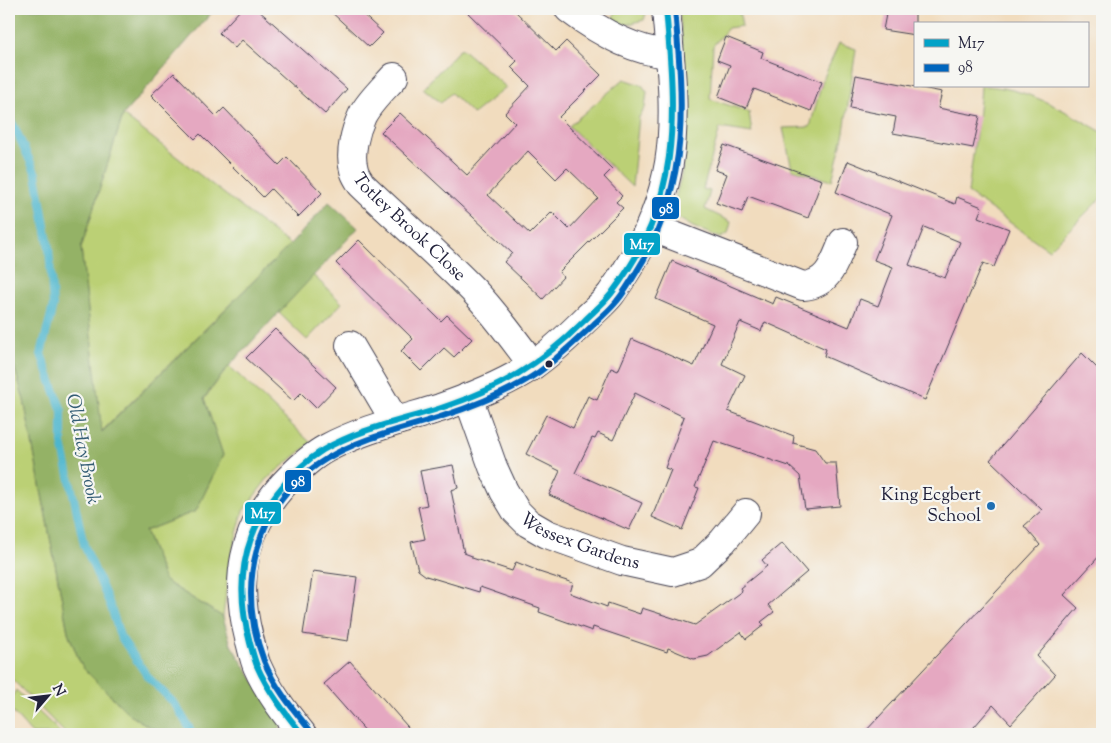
<svg xmlns="http://www.w3.org/2000/svg" width="1111" height="743" viewBox="0 0 1111 743" font-family="'Sorts Mill Goudy',serif">
<style>
.green{fill:#bbd074;stroke:#6e7958}
.forest{fill:#94b266;stroke:#5b6a50}
.lines{fill:none;stroke-linecap:round;stroke-linejoin:round}
.stream{stroke:#4eb6cd;stroke-width:8}
.building{fill:#e5a8c1;fill-rule:evenodd}
.minor-casing{stroke:#413e4f;stroke-width:30}
.minor{stroke:#fff;stroke-width:28}
.bus-1-casing{stroke:#f6f6f2;stroke-width:10}
.bus-2-casing{stroke:#f6f6f2;stroke-width:10}
.bus-1{stroke:#02a2c7;stroke-width:6}
.bus-2{stroke:#0065bd;stroke-width:6}
.bus-dot{fill:#22223b;stroke:#f6f6f2;stroke-width:2}
.poi-dot{fill:#1f6fb2;stroke:#f6f6f2;stroke-width:2}
.labels{text-anchor:middle;dominant-baseline:central;stroke-width:4.5;stroke-linejoin:round;paint-order:stroke}
.street-label{font-size:18px;fill:#22223b;stroke:#f6f6f2}
.poi-label{font-size:18px;fill:#22223b;stroke:#f6f6f2;text-anchor:end}
.water-label{font-size:19px;font-style:italic;fill:#345d75;stroke:#f6f6f2}
.line-badge{stroke:#f6f6f2;stroke-width:2}
.badge-label{font-size:14px;text-anchor:middle;font-weight:bold;fill:#fff}
</style>
<rect width="100%" height="100%" fill="#f6f6f2"/>
<filter id="ink" filterUnits="userSpaceOnUse"><feTurbulence type="fractalNoise" baseFrequency=".02" numOctaves="2"/><feDisplacementMap in="SourceGraphic" scale="10" xChannelSelector="R" yChannelSelector="G"/><feConvolveMatrix kernelMatrix="1 2 1 2 8 2 1 2 1" color-interpolation-filters="sRGB"/></filter>
<filter id="wash" filterUnits="userSpaceOnUse"><feTurbulence type="fractalNoise" baseFrequency=".0096" numOctaves="4" result="noise"/><feDisplacementMap in="SourceGraphic" scale="20" xChannelSelector="R" yChannelSelector="G"/><feGaussianBlur stdDeviation="1.12" result="paint"/><feColorMatrix in="noise" values="0 0 0 0 0 0 0 0 0 0 0 0 0 0 0 0 0 1.4 0 .05"/><feComposite in="paint" operator="in"/></filter>
<g filter="url(#wash)">
<rect width="100%" height="100%" fill="#f1dcbe"/>
<!-- green -->
<path class="green" d="M618 9H647V10L644 20 625 25 611 20Z
M679 9H739L742 26 728 28 713 46 710 99 749 112 752 133 720 128 703 189 710 191 705 209 731 222 728 234 721 238 693 227 675 216C672 198 682 181 683 163 686 111 685 60 679 9Z
M839 43 856 49 844 132 832 181 792 169 783 128 810 127 822 82Z
M461 48 506 87 473 114 451 93 441 103 423 88Z
M624 79 642 85 647 92 645 108 639 117 632 187 569 126Z
M981 86C1025 86 1065 111 1102 132V197L1049 250 968 193C972 157 979 122 981 86Z
M123 115 290 245 101 432 81 248Z
M313 275 342 303 307 340 278 312Z
M9 348 24 400 68 632 79 660 130 715 150 727 170 734H66L9 676Z
M229 366 311 443 268 478 243 511 230 560 223 617 165 581 145 531 196 511 223 455 204 399Z
M16 690 62 734H32L9 708V702Z"/>
<!-- forest -->
<path class="forest" d="M9 9H215L123 115 81 248 102 432 290 245 329 202 358 228 229 366 204 398 223 455 196 511 145 531 165 581 223 617 231 645 282 725 275 734H170L150 727 130 715 84 669 79 660 68 632 24 400 9 348Z"/>
<g class="lines">
<!-- stream -->
<path class="stream" d="M9 118 14 126 36 174 49 248 53 306 41 354 62 411V443L84 545 111 607 120 636 148 677 175 704 193 734"/>
</g>
<g id="blocks">
<!-- building -->
<path class="building" d="M241 9H257L347 89 325 114 242 40 235 48 219 33Z
M328 9H357L383 33 369 47Z
M464 9H513L556 51 566 41 601 75 559 117 612 169 604 177 622 196 616 202 623 208 559 272 563 277 543 299 504 262 512 253 381 132 400 113 467 175 515 123 505 113 530 86 511 67 517 61ZM528 151 556 179 567 168 598 198 569 229 552 212 530 234 488 195Z
M887 9H915V35L883 30Z
M726 37 763 52 761 58 822 82 811 111 754 89 746 108 718 97 730 65 717 60Z
M174 73 216 116 224 108 279 165 287 157 322 193 298 217 271 189 263 197 200 134 195 139 151 95Z
M856 75 942 92 938 108 980 116 973 148 893 133 896 117 850 108Z
M724 145 822 180 808 218 748 196 742 212 716 203 727 174 715 170Z
M848 161 955 204 957 197 982 207 978 217 1009 229 994 267 983 263 925 400 824 356 826 349 765 322 761 331 740 322 722 364 745 375 728 411 794 436 793 443 815 449 825 463H836L840 506 805 509 800 476 789 466 714 441 695 487 699 488 682 530 652 517 671 470 665 468 684 417 635 393 613 440 598 433 595 439 592 438 575 473 642 503 629 530 549 495 560 471 526 454 546 415 573 428 588 396 597 400 611 368 618 371 632 339 694 366 713 324 656 299 672 261 773 304 776 297 849 327 860 299 878 306 893 267 874 260 892 215 836 192ZM924 227 960 242 945 278 909 265Z
M359 240 441 321 447 315 472 339 454 357 444 348 421 371 401 351 413 339 336 263Z
M275 329 336 387 316 408 301 393 293 401 246 358Z
M1082 353 1102 373V553L1064 595 1078 608 1037 656 1055 675 1011 724 993 705 968 734H863L1040 545 1024 526 1042 510 990 460Z
M453 465 458 488 451 490 464 553 472 556V558L512 571 516 562 536 570V571L573 583 570 593 607 607 608 603 640 614 642 608 695 625 742 591 740 588 767 566 762 560 782 543 807 572 768 605 774 612 761 622 764 625 746 639 741 632 708 656 694 659 668 648 667 652 593 627 592 631 539 612 540 608 480 587 479 592 426 576 418 570 411 542 425 539 418 507 427 505 420 471Z
M313 571 357 577 348 641 303 634Z
M350 661 414 734H368L324 684Z"/>
</g>
</g>
<g filter="url(#ink)">
<use href="#blocks" fill-opacity="0" stroke="#413e4f" stroke-width="1"/>
<g class="lines">
<defs>
<g id="minor">
<path d="M569 9C598 31 632 51 669 54"/>
<path id="s1" d="M394 77C383 89 369 102 362 116 355 131 349 154 354 170 355 175 359 180 361 184 398 220 437 253 473 290 495 313 514 340 533 365"/>
<path d="M651 227 803 286C829 284 834 263 843 242"/>
<path d="M350 345 395 421"/>
<path id="s2" d="M468 397 493 467 504 491 516 511 528 523 547 534 622 561 673 572 700 563 723 541 746 513"/>
<path d="M302 734C285 713 268 691 257 666 253 657 252 647 249 638 234 580 242 531 283 485 296 471 310 457 327 448 363 429 402 420 440 408 472 397 505 384 532 366 552 352 570 335 587 318 595 310 604 303 611 294 639 255 661 211 669 163 677 115 670 57 666 9"/>
</g>
</defs>
<!-- minor casing -->
<use href="#minor" class="minor-casing"/>
<!-- minor -->
<use href="#minor" class="minor"/>
<defs>
<path id="bus-1" d="M302 734C285 713 268 691 257 666 254 658 252 650 250 643 235 587 241 538 277 493 290 476 305 461 323 450 359 429 401 421 441 408 500 388 539 366 584 321 593 312 603 304 611 294 682 201 676 118 666 9"/>
<path id="bus-2" d="M309 729C292 708 274 686 264 661 235 585 255 502 326 459 362 437 404 429 443 416 476 405 510 392 539 372 558 358 576 341 593 325 601 317 610 310 617 301 627 289 635 274 643 261 690 176 683 102 675 9"/>
</defs>
<!-- bus-1 casing -->
<use href="#bus-1" class="bus-1-casing"/>
<!-- bus-2 casing -->
<use href="#bus-2" class="bus-2-casing"/>
<!-- bus-1 -->
<use href="#bus-1" class="bus-1"/>
<!-- bus-2 -->
<use href="#bus-2" class="bus-2"/>
</g>
</g>
<!-- markers -->
<circle class="bus-dot" cx="549" cy="364" r="4.5"/>
<circle class="poi-dot" cx="991" cy="506" r="5"/>
<g class="labels">
<!-- street labels -->
<g class="street-label">
<text stroke="none"><textPath href="#s1" startOffset="186">Totley Brook Close</textPath></text>
<text stroke="none"><textPath href="#s2" startOffset="196">Wessex Gardens</textPath></text>
</g>
<!-- poi labels -->
<g class="poi-label">
<text x="981" y="496">King Ecgbert<tspan x="981" dy="21">School</tspan></text>
</g>
<!-- water labels -->
<g class="water-label">
<text transform="translate(82 449) rotate(79)">Old Hay Brook</text>
</g>
</g>
<g class="line-badge">
<rect x="651" y="196" width="29" height="24" rx="5" fill="#0065bd"/>
<rect x="623" y="232" width="38" height="24" rx="5" fill="#02a2c7"/>
<rect x="284" y="469" width="28" height="24" rx="5" fill="#0065bd"/>
<rect x="244" y="501" width="38" height="24" rx="5" fill="#02a2c7"/>
</g>
<g class="badge-label">
<text x="666" y="213">98</text>
<text x="642" y="249">M17</text>
<text x="298" y="486">98</text>
<text x="263" y="518">M17</text>
</g>
<!-- margin -->
<rect width="1111" height="743" fill="none" stroke="#f6f6f2" stroke-width="30"/>
<!-- legend -->
<rect x="914" y="22" width="175" height="65" fill="#f6f6f2" stroke="#a1a1a9"/>
<rect x="924" y="39" width="25" height="8" fill="#02a2c7" stroke="#a1a1a9"/>
<text x="958" y="48" font-size="15" fill="#22223b">M17</text>
<rect x="924" y="64" width="25" height="8" fill="#0065bd" stroke="#a1a1a9"/>
<text x="958" y="72" font-size="15" fill="#22223b">98</text>
<!-- north arrow -->
<g transform="translate(48 696) rotate(62)" stroke="#f6f6f2" stroke-width="4" paint-order="stroke">
<path d="M0-4L9 19L0 12L-9 19Z" fill="#22223b"/>
<text y="-8" font-size="14" font-weight="bold" text-anchor="middle" fill="#22223b">N</text>
</g>
</svg>
